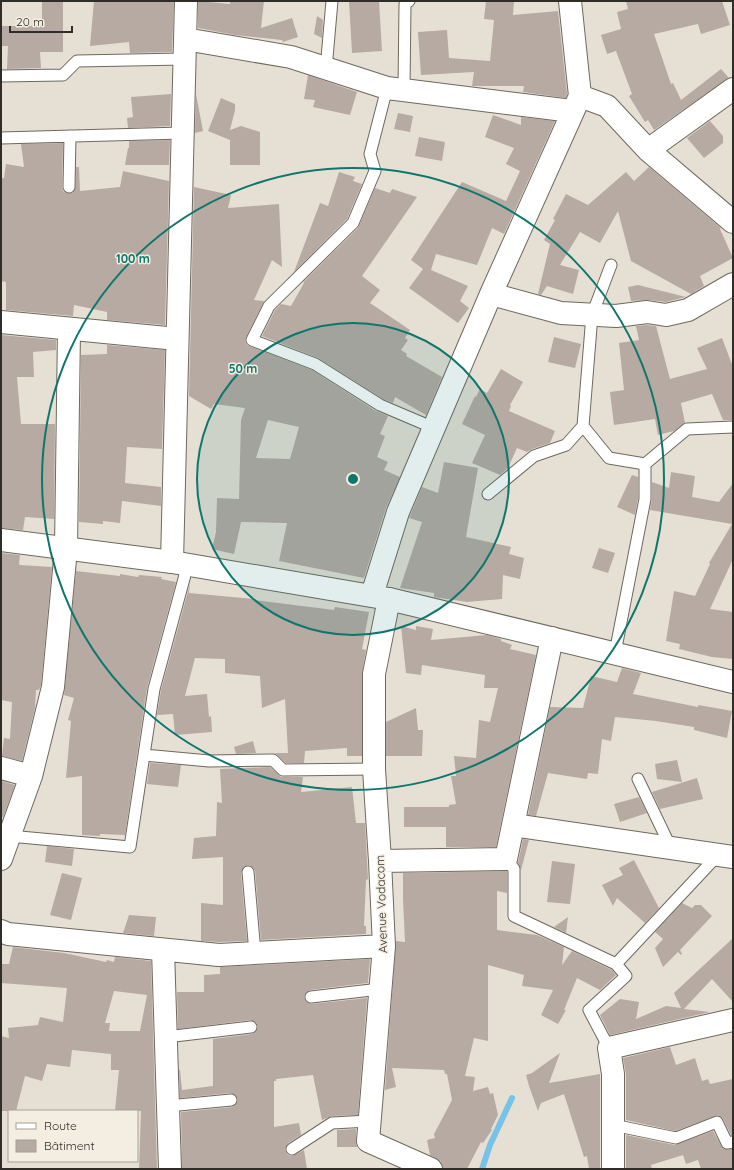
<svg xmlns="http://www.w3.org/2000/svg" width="734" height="1170" viewBox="0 0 734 1170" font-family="Quicksand,sans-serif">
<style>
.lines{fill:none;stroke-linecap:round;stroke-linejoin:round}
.stream{stroke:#78c2e7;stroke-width:6}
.building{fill:#b6aaa3;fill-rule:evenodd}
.service-casing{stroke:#6e685e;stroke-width:13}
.minor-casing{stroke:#6e685e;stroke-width:24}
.tertiary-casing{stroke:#6e685e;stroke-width:24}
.service{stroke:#fff;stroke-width:11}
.minor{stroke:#fff;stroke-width:22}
.tertiary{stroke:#fff;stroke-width:22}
.ring{fill:none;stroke:#0f766e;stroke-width:2}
.labels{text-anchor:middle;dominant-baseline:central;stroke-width:3;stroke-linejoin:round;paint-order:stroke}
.street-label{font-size:12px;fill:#302d29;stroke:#f4ede1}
.centre{fill:#0f766e;stroke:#f4ede1;stroke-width:2}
.ring-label{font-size:12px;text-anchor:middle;font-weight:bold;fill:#0f766e;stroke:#f4ede1;stroke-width:3;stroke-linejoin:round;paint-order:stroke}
</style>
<rect width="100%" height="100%" fill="#e6e0d4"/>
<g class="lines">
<!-- stream -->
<path class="stream" d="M482 1169 490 1145 512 1098"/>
</g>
<!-- building -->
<path class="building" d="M42 1H63V52H40L41 68 7 69 8 46H1V26H42Z
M94 1H174L172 52 130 53 129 42 90 46Z
M198 1 230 4V1H264L261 28 292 18 298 37 283 42 282 40 235 35 198 28Z
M349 1H379L382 51 352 53Z
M486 1H514L513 15 558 11 567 94 566 98 523 92 524 86H472L474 72 421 75 418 32 447 30 449 58 490 61 494 20 484 19Z
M626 1H722L730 25 701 34 698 24 654 34 671 84 673 83 681 100 721 69 729 78 654 130 648 120 645 122 629 96 632 94 616 51 607 54 601 35 621 29 617 12 628 9Z
M317 16 323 20 322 38 314 34Z
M308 75 357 92 350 115 313 107 315 100 304 99Z
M171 94 170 126 128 128 127 118 133 117 131 97Z
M196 94 203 131 195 133Z
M221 98 235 104V110L230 130 241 126 260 132V165H230V140L208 131Z
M398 113 413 116 410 132 394 129Z
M493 115 521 125V117L555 121 504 234 492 228 477 265 436 254 431 270 468 286 460 301 469 308 458 323 409 288 423 269 411 260 462 182 506 201 520 171 506 164 514 148 485 137Z
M710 121 723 136V143L704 158 687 138Z
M419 137 445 142 442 161 415 156Z
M170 140 169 165H125L128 148H129V141Z
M63 143 62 187 63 191 66 193H72L75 190 76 167H79L80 191 120 187 123 171 169 181 165 325 107 320V312L74 305 73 316 6 310V282L1 281V178H4L6 164 24 167 21 144Z
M649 167 721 228 720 229 733 258 700 276 704 286 691 294 631 261 618 211 600 243 580 232 560 265 579 270 573 294 547 286 541 295 538 294 550 244 544 240 555 220 553 219 566 194 588 205 626 172 634 181Z
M339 172 355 177 353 181 362 184 347 219 294 272 320 203 328 206Z
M194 187 231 195 228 208 279 204 282 267 272 260 254 300 264 301 246 337 245 341 247 345 312 370 376 411 388 416 380 434 385 436 377 457 388 462 384 470 400 477 386 508 364 578 279 561 287 523 241 522 234 554 212 549 216 532 217 498 239 499 241 420 245 408 214 404 211 409 189 396ZM268 420 299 427 290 459 256 458Z
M375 188 390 193 392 189 417 197 362 276 380 290 370 303 410 330 405 338 408 340 401 350 407 354 406 356 442 377 426 415 395 397 393 403 383 399 318 358 262 336 275 310 281 304 291 306 304 283 303 282 358 228Z
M638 285 686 297 666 302 649 300 631 301 628 287Z
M647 325 656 326 670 379 707 369 697 348 722 338 733 367V420H723L712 394 681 403 685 423 674 431 658 435 655 419 614 425 610 392 624 390 619 343 639 340 636 326Z
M1 335 56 340V350L33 352 34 377H17L21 424H55L54 519 25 517 23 530 1 528Z
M554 337 581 344 575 368 548 362Z
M107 345 165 350 162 449 127 447 125 483 161 487V506L122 501 120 523 103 521V524L79 522 81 355 107 354Z
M501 369 523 382 510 405 511 406 509 411 555 431 550 443 532 449 527 452 517 448 508 468 500 475 472 463 485 435 462 424 475 396 476 397 480 389 487 393Z
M444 462 478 468 466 537 511 547 509 554 524 558 520 579 503 575 502 599 467 602 434 597V593L400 588 422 522 409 518 410 516 422 487 438 493Z
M671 472 695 476 692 497 719 502 733 483V559L710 609 733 612V659L712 657 679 649 680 644 666 641 674 591 695 596 710 564 709 563 732 524 650 510 652 499V482L669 488Z
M632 475 638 477V498L635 515 617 507Z
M599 548 615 553 608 573 592 568Z
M1 553 20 555 19 564 20 565 52 567 41 685 39 690H36L35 708 22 761 2 756 4 738 10 739 12 702 1 700Z
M76 571 120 576V574L138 577 139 575 162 577 161 579 176 582 147 688 125 835 100 834V836L82 835V776L66 778 71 721 68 720 74 698 64 695Z
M190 584 189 593 254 599V600L334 610 335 607 369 612 362 649 366 650 362 674V756H347V748L305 751 304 763H286L275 753H288L285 699 262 708 260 676 225 673V659L195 658 185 696 207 694 209 717 211 716 212 732 175 735 173 714 157 715 161 690Z
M401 626 416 630V626L433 629 431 640 487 635 501 639V641L512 645 510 649 536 655 496 847H446V827H404V807H449V805L456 804 451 776H456L454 756 476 758 479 720 490 722 498 688H484L485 675 422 665 421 675 406 673Z
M622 668 641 673 633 694 698 707V705L710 707 732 711 727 738 694 730V727L656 721 615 717 611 741 602 739 598 774 588 773 587 779 548 773 536 816 528 815 550 707 583 708 591 676 617 682Z
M416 708 418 730H423L422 756H386V722Z
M253 741 256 753 236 754 234 747Z
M677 760 682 782 657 779 655 764Z
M150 763 181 765 178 787 147 784Z
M270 767 281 777H303L301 792 352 787 356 823H365L368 879 366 880 364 926H366V934L261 940 255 871 253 868 248 865 244 867 241 873 247 941 219 942 201 941V903L223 905V857L192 859 194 838 216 836 217 802 222 803 220 769Z
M697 778 703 799 660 809 652 792Z
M1 781 15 785 3 817H1Z
M639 797 647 813 620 822 614 804Z
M523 839 529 840 521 870 518 863Z
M47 846 74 849 72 866 45 862Z
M634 860 659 908 645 923 617 898 613 906 602 885 623 875 619 868Z
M552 861 575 864 570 904 547 902Z
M507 871V893L497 891V930L537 935 564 947 562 965 572 951 612 970 616 975 600 990 577 978 564 1010H566L558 1024 541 1015 553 990 522 986 524 975 488 965V1041L474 1038 465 1076 475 1077 473 1091 488 1087 490 1094 493 1093 498 1115 491 1129 492 1130 483 1143 481 1142 467 1169H443L441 1161 430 1155 427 1140 435 1138 434 1134 452 1100 447 1074H445L444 1070 392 1068 396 1087 385 1090 396 941 405 942 403 899V873Z
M62 873 82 878 71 920 50 915Z
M682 903 692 908 695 905H701L712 916 680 950 682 954 681 955 678 952 663 967 655 948 663 939 655 932Z
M129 915 156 917 154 936 123 933Z
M568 917 566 933 554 927Z
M733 938V1002L712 979 684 1009 710 1012 610 1035 600 1015 620 999 639 1002 636 1019 666 1006 681 1008 674 993Z
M13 947 64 953 106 962 107 960 114 962 115 957 151 961 157 1169H139L141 1111H115L119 1070H111V1054L72 1050 70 1067 47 1064 42 1081 25 1076 16 1111H1V1036L9 1038 8 1028 38 1025 40 1017 63 1022 67 988 1 983V964H9ZM114 991 147 995 140 1031H109L110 1023H105Z
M370 959 368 983 310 990 307 992 304 997 306 1001 311 1004 367 998 358 1115 332 1116 322 1120 313 1075 276 1079V1081H274V1127L299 1123 301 1135 288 1143 285 1150 288 1155 292 1156 304 1150 307 1169H182L181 1112 232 1107 235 1105 238 1100 236 1096 230 1093 180 1098 179 1070H180L182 1090 213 1086V1039L252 1034 255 1032 258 1027 256 1023 250 1020 178 1029 177 992H204V975L220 974V967Z
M670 1047 676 1065 695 1058 702 1081 708 1079 710 1084 733 1079V1135H731L723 1119 718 1115 675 1131 626 1120V1074L623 1058Z
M560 1053 549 1083 600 1074V1169H589L587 1156 584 1157 564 1094 541 1103 538 1111 529 1086 526 1075 532 1073Z
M356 1129V1140L357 1147H337V1130Z
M713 1131 723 1149H733V1169H701L698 1160 686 1164 683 1155 651 1165 652 1169H626V1135L675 1145Z"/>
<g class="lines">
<defs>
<path id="service" d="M326 69 332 1
M1 76 63 75 77 61 184 59
M387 88 370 154 375 171 353 223 269 306 252 340 315 364 380 405 434 428
M404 89 405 4 409 1
M1 138 182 133
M69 187 70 136
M611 265 592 315 583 426 609 458 645 464 687 429 733 427
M488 494 534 456 566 445 583 426
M615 653 645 499V464
M144 755 209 761 273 760 283 770 374 769
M638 779 671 848
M9 836 130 847 154 689 188 564
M506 859 514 869V916L616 964 718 855
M248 872 255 953
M311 997 380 989
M166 1037 251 1027
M609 1048 589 1010 626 976 616 964
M168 1106 231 1100
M613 1125 676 1138 717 1122 727 1143 733 1142
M292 1149 332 1123 369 1121"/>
<path id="minor" d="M185 39 291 57 387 88 572 111
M580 96 607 106 648 150 733 222
M648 150 733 89
M491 294 561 313 616 316 647 312 666 315 688 310 733 284
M1 322 177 339
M172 562 186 1
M372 595 398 512 491 294 580 96 570 1
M389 599 374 674V769L380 861 384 946 368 1141 431 1169
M1 768 31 776
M513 825 733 857
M1 859 31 776 53 687 66 549 69 329
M380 861 506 859 552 638
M1 931 8 934 219 955 384 946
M163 950 170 1169
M613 1169V1074L609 1048 733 1020"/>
<path id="tertiary" d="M1 540 172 562 389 599 733 682"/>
</defs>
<!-- service casing -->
<use href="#service" class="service-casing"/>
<!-- minor casing -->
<use href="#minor" class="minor-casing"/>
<!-- tertiary casing -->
<use href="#tertiary" class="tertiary-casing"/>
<!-- service -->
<use href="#service" class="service"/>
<!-- minor -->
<use href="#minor" class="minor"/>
<!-- tertiary -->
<use href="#tertiary" class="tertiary"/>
</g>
<!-- distance rings -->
<circle cx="353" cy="479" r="156" fill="#0f766e" fill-opacity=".12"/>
<g class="ring">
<circle cx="353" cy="479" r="156"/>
<circle cx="353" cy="479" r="311"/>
</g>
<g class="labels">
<!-- street labels -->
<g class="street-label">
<text transform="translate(381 904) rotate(-92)">Avenue Vodacom</text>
</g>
</g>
<circle cx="353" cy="479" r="6" class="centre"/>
<g class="ring-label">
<text x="133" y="263">100 m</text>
<text x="243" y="373">50 m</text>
</g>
<!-- border -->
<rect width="734" height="1170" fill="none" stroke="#302d29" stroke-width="4"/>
<!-- legend -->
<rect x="8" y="1110" width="130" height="52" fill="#f4ede1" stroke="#a6a097"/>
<rect x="16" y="1123" width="20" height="6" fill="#ffffff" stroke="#a6a097"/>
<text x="44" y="1130" font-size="12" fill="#302d29">Route</text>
<rect x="16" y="1140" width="20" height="12" fill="#b6aaa3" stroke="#a6a097"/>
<text x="44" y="1150" font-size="12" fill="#302d29">Bâtiment</text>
<!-- scale -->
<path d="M10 26v6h62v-6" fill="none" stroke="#302d29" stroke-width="2"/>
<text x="16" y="26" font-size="12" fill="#302d29" stroke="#f4ede1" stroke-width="3" paint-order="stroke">20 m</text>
</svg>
